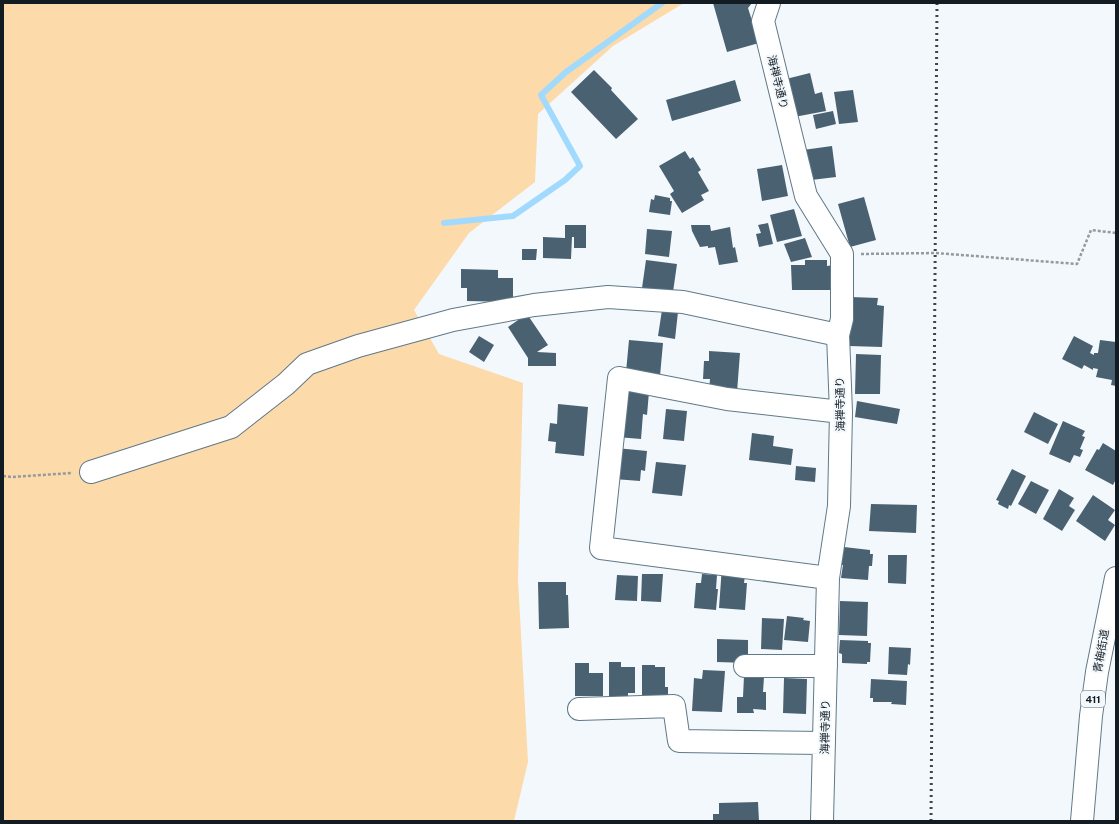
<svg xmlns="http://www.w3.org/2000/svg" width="1119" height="824" viewBox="0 0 1119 824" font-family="'Public Sans','Noto Sans JP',sans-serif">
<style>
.green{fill:#fddaaa}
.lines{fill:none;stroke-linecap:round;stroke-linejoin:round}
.stream{stroke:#a2dafd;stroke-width:6}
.building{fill:#496170}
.minor-casing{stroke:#607988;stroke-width:24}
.highway-casing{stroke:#607988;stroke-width:24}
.path{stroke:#939b9f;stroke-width:2.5;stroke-dasharray:3 2;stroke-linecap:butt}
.minor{stroke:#fff;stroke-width:22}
.highway{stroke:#fff;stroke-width:22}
.rail{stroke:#3d464c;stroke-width:3;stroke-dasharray:2 4;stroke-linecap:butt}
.labels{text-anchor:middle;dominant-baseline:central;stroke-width:4;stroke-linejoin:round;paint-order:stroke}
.shield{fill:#f3f8fc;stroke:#565e63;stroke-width:1}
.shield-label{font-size:10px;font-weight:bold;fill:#121c22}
.street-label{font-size:11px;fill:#121c22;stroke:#f3f8fc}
</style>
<rect width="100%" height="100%" fill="#f3f8fc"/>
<!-- green -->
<path class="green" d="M3 3H684L613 46 538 114 535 182 469 233 414 310 439 354 523 383 518 579 528 762 514 821H3Z"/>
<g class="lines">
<!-- stream -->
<path class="stream" d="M444 223 513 216 565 180 580 166 541 95 566 72 662 3"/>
</g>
<!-- building -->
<path class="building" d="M713 3H752L748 8 759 43 727 52Z
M594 70 612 88 611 90 638 119 616 139 571 92Z
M810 73 815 94 822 92 826 111 794 117 786 79Z
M735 80 741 101 672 121 666 100Z
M853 90 858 122 839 124 834 92Z
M833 111 836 124 816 129 813 115Z
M832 146 836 177 803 181V150Z
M685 151 690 159 693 157 701 170 698 172 709 191 701 195 704 200 682 213 670 194 674 191 659 166Z
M782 165 788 196 762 201 757 169Z
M655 195 670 198V201H672L670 215 649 212 651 199 654 200Z
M864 197 876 240 850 247 838 204Z
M794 209 802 236 777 242 770 215Z
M768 223 773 244 759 247 756 234 761 233 758 225Z
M565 225H586V248H574V237H572L571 259 543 258V237L565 238Z
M691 225H710L711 231 730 227 733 248 735 247 738 262 719 265 715 247 708 248V246L700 247 692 231Z
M647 229 672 231 669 257 645 254Z
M805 238 812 257 791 262 784 244Z
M522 249H537L536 260H522Z
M646 260 677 264 673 292 642 288Z
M805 260H827V266L834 265V290H792L791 265H805Z
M461 269 498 270V278H513V302L467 301V288H461Z
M851 297 878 298 877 305 884 306 882 347 849 346Z
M662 310 678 312 675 339 658 336Z
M527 314 548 345 537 352 556 353V366H528V358L508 327Z
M479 336 494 345 484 362 469 352Z
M1074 336 1093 346 1090 353 1094 355V353H1098L1100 340 1116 342V386L1111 385 1112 380 1096 377 1098 369 1093 368V370L1084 365 1082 369 1062 359Z
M629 340 663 343 660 376 626 372Z
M709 351 740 353 737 392 709 390 710 379H703L704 361H709Z
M856 354 881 355 880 394H855Z
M621 389 649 392 647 415 643 414 641 439 617 437Z
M857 401 900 409 897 424 855 417Z
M558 404 588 407 584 456 555 453 556 442 548 441 550 423 557 424Z
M666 409 687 411 684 441 663 439Z
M1034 412 1058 424 1048 444 1024 432Z
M1063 421 1085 431 1082 436 1085 437 1080 449 1083 450 1080 457 1074 455 1070 463 1049 454Z
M752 433 774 436 773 446 793 449 791 465 749 460Z
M1103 443 1116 451V479L1113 485 1085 470 1097 449 1099 450Z
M616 448 647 451 645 471 641 470 640 481 614 479Z
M656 462 686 465 682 496 652 493Z
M796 466 816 468 815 482 795 480Z
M1012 469 1026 476 1011 506 1009 505 1008 509 998 504 999 501 996 500Z
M1031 481 1049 490 1036 514 1018 504Z
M1059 489 1074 498 1069 506 1075 510 1062 531 1043 519Z
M1093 495 1115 510 1108 520 1115 525 1105 541 1076 521Z
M871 504 917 505 916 533 869 531Z
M844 547 870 550V554H873L872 566H869L868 580 841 578 843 565H838L839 552 844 553Z
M888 555H907L906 584 888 583Z
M722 566 746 568 744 583H747L745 610 719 608Z
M642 574H663L661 602 641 601Z
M702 574 717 575 716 589H718L716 610 694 608 696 583H701Z
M617 575 638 576 637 601 615 600Z
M538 582H566V595H568L569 628 539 629Z
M840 601 868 602 867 636 839 635Z
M787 616 804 618 803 620 810 621 808 642 784 640Z
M762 618 784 619 782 650 761 649Z
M717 639 748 640V663L717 662Z
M840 640 868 641V643H871L870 662H867V664L842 663V654L839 653Z
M889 647 911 648 910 665 908 664 907 675 888 674Z
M609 662H621V667H635V693H628V697H609Z
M575 663H589V673H603V696H575Z
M642 665H655V667H665V687H668V697L642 696Z
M703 670 725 671 722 712 692 711 694 678 702 679Z
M744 676 764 677 763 692H766V710L753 709 754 713H737V697H743Z
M784 678 807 679 806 714 783 713Z
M871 679 907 681 906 705 891 704 892 702H873V698H870Z
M758 802 759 821H713V814H719V803Z"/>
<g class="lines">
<defs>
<path id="minor" d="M769 3 763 21 806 196 842 254V319L838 335 841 412 839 506 828 578 822 821
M91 472 231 427 286 384 307 364 358 346 453 320 534 305 608 297 683 302 838 335
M828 578 601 548 619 378 727 399 841 412
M745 666H826
M579 709 674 706 679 741 824 743"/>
<path id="highway" d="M1082 821 1091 716 1097 672 1116 578"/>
</defs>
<!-- minor casing -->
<use href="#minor" class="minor-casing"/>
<!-- highway casing -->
<use href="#highway" class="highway-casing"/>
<!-- path -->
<path class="path" d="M861 254 936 253 1077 264 1091 230 1116 233
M3 476 12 477 72 473"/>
<!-- minor -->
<use href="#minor" class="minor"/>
<!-- highway -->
<use href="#highway" class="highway"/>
<!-- rail -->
<path class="rail" d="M931 821 937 3"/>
</g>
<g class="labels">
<!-- shield labels -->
<rect class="shield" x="1081" y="691" width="24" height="16" rx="3"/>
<g class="shield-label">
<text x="1093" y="699">411</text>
</g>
<!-- street labels -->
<g class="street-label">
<text transform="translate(778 82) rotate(76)">海禅寺通り</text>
<text transform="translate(840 404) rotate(-91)">海禅寺通り</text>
<text transform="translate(1101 651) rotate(-80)">青梅街道</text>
<text transform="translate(825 727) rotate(-89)">海禅寺通り</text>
</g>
</g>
<!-- border -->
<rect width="1119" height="824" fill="none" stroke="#121c22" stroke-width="8"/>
</svg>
